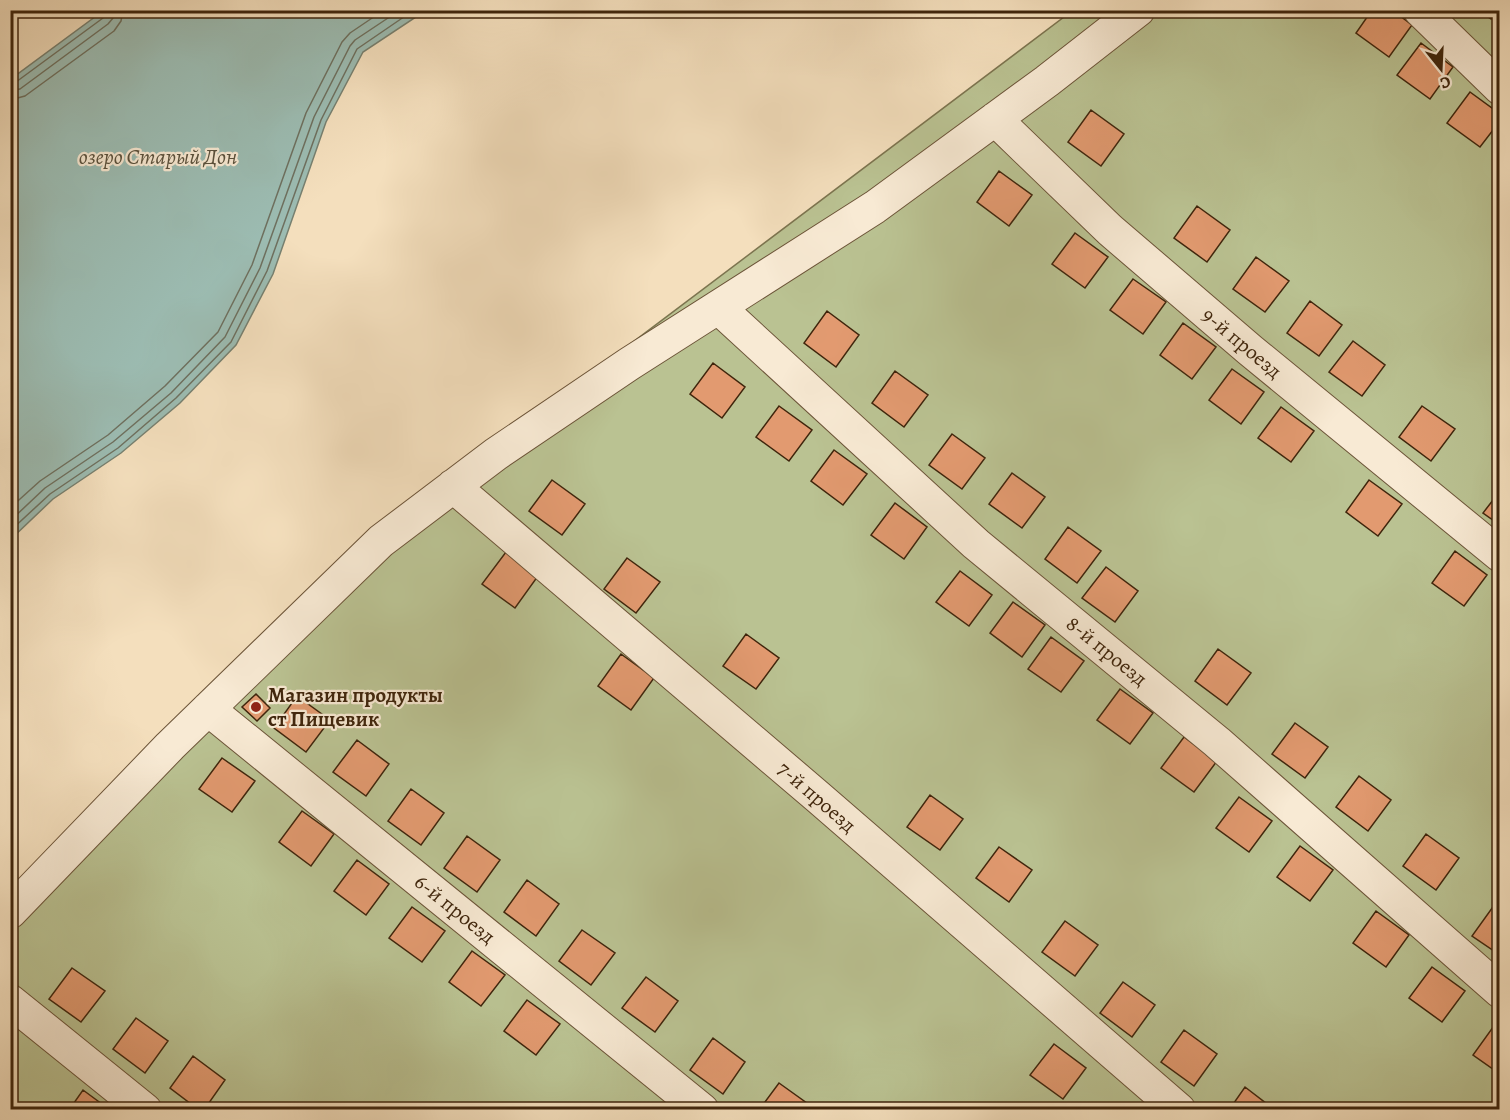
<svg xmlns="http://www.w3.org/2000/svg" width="1510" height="1120" viewBox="0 0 1510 1120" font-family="Alegreya,serif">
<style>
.green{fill:#bac292;stroke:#7c744f;stroke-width:1.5}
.water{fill:#9cbcb2;stroke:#778070;stroke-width:1.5}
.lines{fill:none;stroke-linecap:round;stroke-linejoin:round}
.shore{stroke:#6e705f;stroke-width:1.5}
.building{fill:#e29a70;stroke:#3f250c;stroke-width:1.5}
.minor-casing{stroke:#6c5438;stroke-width:35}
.minor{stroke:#f8ead4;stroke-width:33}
.poi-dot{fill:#8f2418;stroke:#f8ead4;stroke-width:2}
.labels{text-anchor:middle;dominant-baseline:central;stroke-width:4.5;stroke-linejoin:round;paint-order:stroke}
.street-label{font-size:21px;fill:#3f250c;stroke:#f8ead4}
.poi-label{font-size:21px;font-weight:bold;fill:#3f250c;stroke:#f8ead4;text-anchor:start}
.water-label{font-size:22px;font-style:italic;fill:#5b523e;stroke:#f8ead4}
</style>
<rect width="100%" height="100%" fill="#f4dfbd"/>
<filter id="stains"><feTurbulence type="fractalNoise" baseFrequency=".00333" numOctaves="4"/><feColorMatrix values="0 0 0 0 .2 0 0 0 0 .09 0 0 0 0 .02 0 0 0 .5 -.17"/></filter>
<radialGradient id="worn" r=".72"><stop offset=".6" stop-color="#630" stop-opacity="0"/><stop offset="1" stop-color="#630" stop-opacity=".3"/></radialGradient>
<!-- green -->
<path class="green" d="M1072 11H1499V1109L11 1110V894L389 526Z"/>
<!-- water -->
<path class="water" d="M103 11H425L363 52 326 122 273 274 236 345 180 403 121 453 53 499 11 539V79Z"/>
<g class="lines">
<!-- shore -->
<path class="shore" d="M10 84 16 82 103 18 106 10
M10 91 20 89 108 24 113 18 114 10
M10 100 25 96 114 31 121 21 123 10
M10 508 40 481 108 435 165 386 218 332 252 265 306 113 342 42 350 33 384 10
M10 521 45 488 113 442 171 393 225 337 260 268 314 117 350 46 355 40 400 10
M10 531 50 494 118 448 176 398 231 342 267 271 321 120 357 49 414 10"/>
</g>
<!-- building -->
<path class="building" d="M1372 10H1392L1412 25 1389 57 1356 33Z
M1478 10H1497L1491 19Z
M1421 43 1453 67 1430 99 1397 75Z
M1470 92 1500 114V121L1480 147 1447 123Z
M1091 110 1124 134 1101 166 1068 142Z
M999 171 1032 195 1009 226 977 202Z
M1197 206 1230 230 1207 262 1174 238Z
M1075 233 1108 257 1085 288 1052 264Z
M1256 257 1289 281 1265 312 1233 289Z
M1133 279 1166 302 1143 334 1110 310Z
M1310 301 1342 325 1319 356 1287 333Z
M827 311 859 335 836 367 804 343Z
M1183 323 1216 347 1192 379 1160 355Z
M1353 341 1385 365 1362 396 1329 372Z
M713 363 745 387 722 418 690 394Z
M1232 369 1264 392 1241 424 1209 400Z
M895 371 928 395 904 427 872 403Z
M779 406 812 430 789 461 756 437Z
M1422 406 1455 429 1431 461 1399 437Z
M1281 407 1314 431 1291 462 1258 438Z
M952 434 985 458 962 489 929 465Z
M834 450 867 474 843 505 811 481Z
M1012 473 1045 497 1022 528 989 504Z
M552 480 585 504 562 535 529 511Z
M1369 480 1402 504 1378 536 1346 512Z
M1500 491V525L1483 513Z
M895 503 927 527 904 559 871 535Z
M1068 527 1101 551 1077 583 1045 559Z
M1455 551 1487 575 1464 606 1432 583Z
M506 552 538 576 515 608 482 584Z
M627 558 660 582 636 613 604 589Z
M1106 567 1138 591 1115 622 1082 598Z
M960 571 992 595 969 626 936 602Z
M1013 602 1045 625 1022 657 990 633Z
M746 634 779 658 756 689 723 666Z
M1051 637 1084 661 1061 692 1028 669Z
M1218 649 1251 673 1227 705 1195 681Z
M621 654 654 678 631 710 598 686Z
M1120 689 1153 713 1130 744 1097 720Z
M256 694 270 708 257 721 242 707Z
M297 696 330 720 306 752 274 728Z
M1295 723 1328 747 1305 778 1272 754Z
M1184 737 1217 761 1194 792 1161 768Z
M357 740 389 764 366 796 333 772Z
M222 758 255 781 232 812 199 789Z
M1359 776 1391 800 1368 831 1336 807Z
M411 789 444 813 421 845 388 821Z
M930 795 963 819 940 850 907 827Z
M1239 797 1272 821 1249 852 1216 828Z
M302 811 334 834 311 866 279 842Z
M1426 834 1459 858 1436 890 1403 866Z
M467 836 500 860 477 892 444 868Z
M1300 846 1333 870 1310 901 1277 877Z
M999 847 1032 870 1009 902 976 878Z
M357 860 389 884 366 915 334 891Z
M527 880 559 904 536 936 504 912Z
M1495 904 1500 907V955L1472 936Z
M412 907 445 931 422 962 389 938Z
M1376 911 1409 935 1386 967 1353 943Z
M1065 921 1098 945 1075 976 1042 952Z
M582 930 615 953 591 985 559 961Z
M472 951 505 975 481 1006 449 982Z
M1432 967 1465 991 1442 1022 1409 998Z
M72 968 105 991 81 1022 49 999Z
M646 977 678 1001 655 1032 622 1008Z
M1123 982 1155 1005 1132 1037 1100 1013Z
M527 1000 560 1024 536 1055 504 1031Z
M136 1018 168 1041 145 1073 113 1049Z
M1496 1023 1500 1026V1074L1473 1055Z
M1184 1030 1217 1054 1194 1086 1161 1062Z
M713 1038 745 1062 723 1094 690 1070Z
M1054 1044 1086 1068 1063 1099 1030 1075Z
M193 1056 225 1080 204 1110H199L170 1088Z
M779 1083 811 1106 809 1110H759Z
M1245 1087 1275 1110H1229Z
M83 1090 110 1110H69Z"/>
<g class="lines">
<defs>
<path id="minor" d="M1420 10 1500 88
M995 119 1110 230 1250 350 1500 555
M718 307 976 544 1217 742 1500 991
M453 486 818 797 1179 1110
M208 709 702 1110
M10 912 170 746 381 541 496 454 629 364 875 207 1047 81 1138 10
M10 1001 145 1110"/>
</defs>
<!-- minor casing -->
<use href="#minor" class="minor-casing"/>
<!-- minor -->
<use href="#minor" class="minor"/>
</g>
<!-- markers -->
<circle class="poi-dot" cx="256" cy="707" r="6"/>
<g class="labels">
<!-- street labels -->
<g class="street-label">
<text transform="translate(1242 343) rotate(40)">9-й проезд</text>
<text transform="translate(1107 651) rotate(39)">8-й проезд</text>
<text transform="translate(817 797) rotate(41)">7-й проезд</text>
<text transform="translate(455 909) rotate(39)">6-й проезд</text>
</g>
<!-- poi labels -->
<g class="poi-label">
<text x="268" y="695">Магазин продукты<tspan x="268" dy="24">ст Пищевик</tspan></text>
</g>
<!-- water labels -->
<g class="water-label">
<text x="158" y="157">озеро Старый Дон</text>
</g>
</g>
<!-- margin -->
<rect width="1510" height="1120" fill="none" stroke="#f4dfbd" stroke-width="36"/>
<rect x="12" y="12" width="1486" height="1096" fill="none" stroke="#3f250c" stroke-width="3"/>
<rect x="18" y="18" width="1474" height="1084" fill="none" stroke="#3f250c" stroke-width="1.5"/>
<!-- north arrow -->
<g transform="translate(1441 69) rotate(162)" stroke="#f8ead4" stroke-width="4.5" paint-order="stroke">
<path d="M0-4.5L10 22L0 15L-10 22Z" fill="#3f250c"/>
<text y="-9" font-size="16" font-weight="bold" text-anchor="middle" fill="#3f250c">С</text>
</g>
<rect width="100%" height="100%" filter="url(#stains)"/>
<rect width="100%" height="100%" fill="url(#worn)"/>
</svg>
